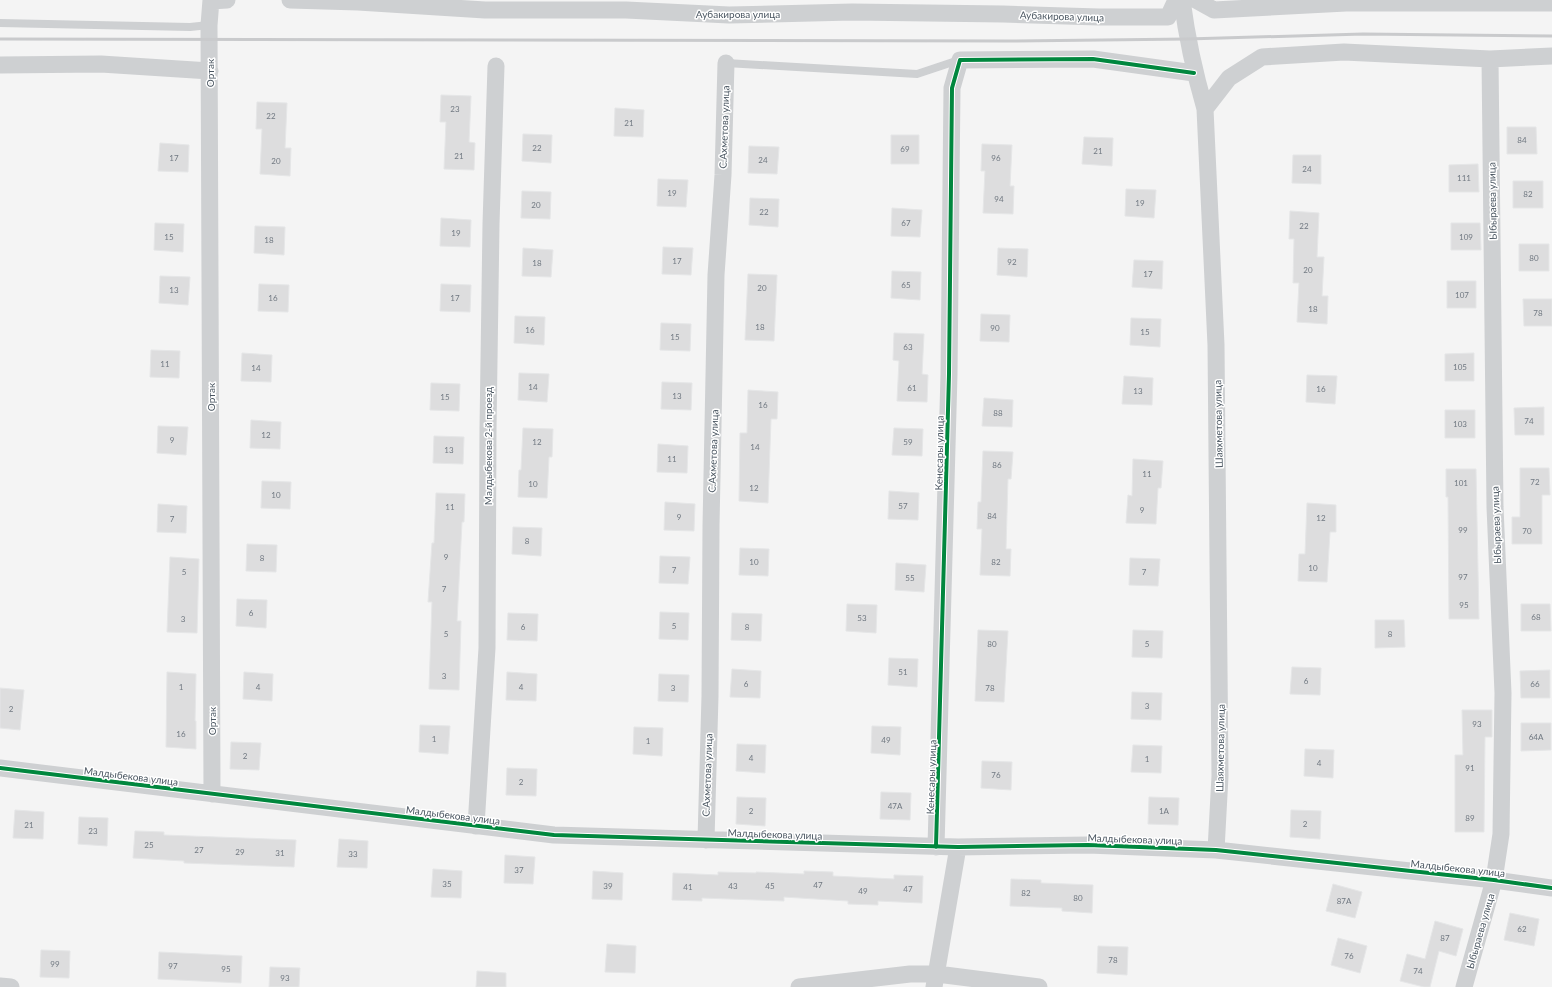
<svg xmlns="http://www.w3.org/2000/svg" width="1552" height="987" viewBox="0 0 1552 987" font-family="Lato,sans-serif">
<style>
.building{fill:#ddddde;stroke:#e5e6e7}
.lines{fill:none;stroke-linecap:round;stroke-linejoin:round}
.lane{stroke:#ced0d2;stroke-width:8}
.street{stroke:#ced0d2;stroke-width:17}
.rail{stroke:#c9cacc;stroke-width:3}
.cycleway-casing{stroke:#fff;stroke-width:6}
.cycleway{stroke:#00873e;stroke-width:4}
.labels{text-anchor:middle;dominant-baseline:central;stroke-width:3;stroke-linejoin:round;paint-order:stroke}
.number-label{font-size:8px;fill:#707881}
.street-label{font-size:10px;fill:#4a5661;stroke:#fff}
</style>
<rect width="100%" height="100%" fill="#f4f4f4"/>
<!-- building -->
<path class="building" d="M441 95 471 96 469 142 475 143 474 170 444 169 446 122H440Z
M257 102 287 103 285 148H291L290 176 260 174 262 129H256Z
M615 108 644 110 643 137 614 136Z
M1507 127H1536L1537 154H1507Z
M523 134 552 135 551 163 522 161Z
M891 135H919V164H891Z
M1084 137 1113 138 1112 166 1082 164Z
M160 143 189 145 188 172 158 171Z
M982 144 1012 145 1010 186H1014L1013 214 983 213 985 171H981Z
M749 146 779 147 777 174 748 173Z
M1293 155H1321V184L1292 183Z
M1478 164 1479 192H1449V165Z
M658 179 688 180 686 207 657 206Z
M1513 181H1543V208H1513Z
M1126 189 1156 190 1154 218 1125 216Z
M522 191 551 192 550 219 521 218Z
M750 198 779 199 778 227 749 225Z
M892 208 922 210 920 237 891 236Z
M1290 211 1319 213 1317 257H1324L1322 296H1328L1327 324 1297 322 1299 283H1293L1294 239H1289Z
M441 218 471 220 470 247 440 246Z
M155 223 184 224 183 252 154 250Z
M1451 223H1480L1481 250H1451Z
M255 226 285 227 284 255 254 253Z
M1519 244H1549V271H1519Z
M663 247 693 248 691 275 662 274Z
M523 248 553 250 551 277 522 276Z
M998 248 1028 249 1027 277 997 275Z
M1134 260 1163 261 1162 289 1132 287Z
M892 271 921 272 920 300 891 298Z
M748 274 777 275 774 341 745 340Z
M160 276 190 277 188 305 159 303Z
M1447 281H1476V308H1447Z
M259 284 289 285 288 312 258 311Z
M441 284 471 285 470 312 440 311Z
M1523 299H1552V326H1524Z
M981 314 1010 315 1009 342 980 341Z
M515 316 545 317 544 345 514 343Z
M1131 318 1161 319 1160 347 1130 345Z
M661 323 691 324 690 351 660 350Z
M894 333 924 334 922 374 928 375 927 402 897 401 899 361 893 360Z
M151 350 180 351 179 378 150 377Z
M242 353 272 355 271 382 241 381Z
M1474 353V381H1445V354Z
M519 373 549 374 547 402 518 400Z
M1307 375 1337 376 1335 404 1306 402Z
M1124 376 1153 378 1152 405 1122 404Z
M662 382 692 383 691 410 661 409Z
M431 383 460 384 459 411 430 410Z
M748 390 778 392 777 419H771L768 503 739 501 740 433H747Z
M984 398 1013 400 1012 427 982 426Z
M1544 407V435H1515L1514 408Z
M1445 410H1475V438H1445Z
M251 420 281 422 280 449 250 448Z
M158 426 188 427 186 455 157 453Z
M523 428 553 429 552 457H549L547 498 518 497 519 470H521Z
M894 428 923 429 922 456 892 455Z
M434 436 464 437 463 464 433 463Z
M658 444 688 446 687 473 657 472Z
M983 451 1013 452 1011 479H1008L1006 549H1011L1010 576 980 575 982 529H977L978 502H981Z
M1133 459 1163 461 1161 488H1158L1156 524 1126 523 1128 495 1132 496Z
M1520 468H1549L1550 495H1542V544H1512V517H1520Z
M1446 469H1476L1479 619H1449L1448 497H1446Z
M262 481 291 482 290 509 261 508Z
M889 491 919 493 918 520 888 519Z
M436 493 465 494 464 522H462L457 621H461L459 690 429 689 432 602H428L432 543H434Z
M665 502 695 504 694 531 664 530Z
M1307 503 1336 505V532H1330L1327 582 1298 581 1299 554H1305Z
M158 504 187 506 186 533 157 532Z
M513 527 542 528 541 556 512 554Z
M247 544 277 545 276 572 246 571Z
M740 548 769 549 768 576 739 575Z
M660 556 690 557 688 584 659 583Z
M170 557 199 559 197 633 167 632Z
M1130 558 1160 559 1158 586 1129 585Z
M896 563 926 565 924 592 895 590Z
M237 599 267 600 266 628 236 626Z
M847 604 877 605 876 633 846 631Z
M1521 604H1550L1551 631H1521Z
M660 612 689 613 688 640 659 639Z
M508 613 538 614 537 641 507 640Z
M732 613 762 614 761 641 731 640Z
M1375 620H1404L1405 647 1375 648Z
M978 630 1008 631 1004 702 975 701Z
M1133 630 1163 631 1162 658 1132 657Z
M889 658 918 659 917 687 888 685Z
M1292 667 1321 668 1320 695 1290 694Z
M732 669 761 671 760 698 730 697Z
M1550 670V698H1521L1520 671Z
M167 672 196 674 195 721H196V749L166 747Z
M244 672 273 674 272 701 243 699Z
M507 672 537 674 536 701 506 700Z
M659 674 689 675 688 702 658 701Z
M0 688 24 690 20 730 0 728Z
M1132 692 1162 693 1161 720 1131 719Z
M1462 710H1492V737H1485L1484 832H1455V755H1463Z
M1521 723H1551V750L1521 751Z
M420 725 450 726 448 754 419 752Z
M872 726 901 727 900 755 871 753Z
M634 727 663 728 662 756 633 754Z
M231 742 261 743 259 770 230 769Z
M737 744 766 745 765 773 736 771Z
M1133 745 1162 746 1161 773 1131 772Z
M1305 749 1334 750 1333 778 1304 776Z
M982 761 1012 762 1011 790 981 788Z
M507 768 537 769 536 796 506 795Z
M881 792 911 793 910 820 880 819Z
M737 797 766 798 765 826 736 824Z
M1149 797 1179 798 1178 825 1148 824Z
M15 810 44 812 43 839 13 838Z
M1291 810 1321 811 1320 839 1290 837Z
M79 817 108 818 107 846 78 844Z
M135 831 164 832V835L296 840 294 867 184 863V861L133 858Z
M339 839 368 841 367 868 337 867Z
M505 855 535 857 533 884 504 883Z
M433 869 462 871 461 898 431 897Z
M593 871 623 873 622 900 592 899Z
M804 871 833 872V876L894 879V875L923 876 922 903 878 901V905L848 904V901L784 897V901L702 898V901L672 900 673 873 718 875V872L756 873V872L804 874Z
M1011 879 1041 880V883L1093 885 1092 913 1062 911V908L1010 906Z
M1333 884 1362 892 1355 918 1326 911Z
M1510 913 1539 919 1534 946 1504 940Z
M1435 921 1463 929 1456 956 1439 951 1430 987H1424L1400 981 1407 954 1425 959Z
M1338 938 1367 946 1360 973 1331 965Z
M607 944 636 946 635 973 605 972Z
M1098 946 1128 947 1127 975 1097 973Z
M41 950 70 951 69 978 40 977Z
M159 952 242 956 241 983 158 979Z
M270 967 300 968 299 987H269Z
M477 971 506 973V987H476Z"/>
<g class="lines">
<!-- lane -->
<path class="lane" d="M0 23 190 27 209 25
M726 63 917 74 959 60"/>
<!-- street -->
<path class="street" d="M211 0 209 25 212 794
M290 0 358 2 485 10H626L729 15 852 12 1003 14 1099 17H1168L1176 0
M1182 0C1187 39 1194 71 1205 109L1216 345 1220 776 1216 850
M1196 0 1214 10 1346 3H1552
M211 1 227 0
M0 65 101 64 210 71
M1205 109 1229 78 1262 57 1344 52 1490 59 1552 56
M0 768 554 835 958 847 1088 845 1216 850 1494 880 1552 888
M476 826 487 648 488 429 491 224 496 66
M706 840 710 696 711 526 716 275 723 175 726 63
M936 847 949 374 952 88 960 60 1093 59 1194 73
M0 986 11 987
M799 987 910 974H937L1039 987
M934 987 958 847
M1464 987 1494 880 1501 834 1503 693 1495 507 1490 59"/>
<!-- rail -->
<path class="rail" d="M0 39 1010 41 1187 39 1363 34 1552 36"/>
<defs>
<path id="cycleway" d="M0 768 554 835 958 847 1088 845 1216 850 1494 880 1552 888
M936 847 949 374 952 88 960 60 1093 59 1194 73"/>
</defs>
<!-- cycleway casing -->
<use href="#cycleway" class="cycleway-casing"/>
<!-- cycleway -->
<use href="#cycleway" class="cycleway"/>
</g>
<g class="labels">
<!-- number labels -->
<g class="number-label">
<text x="455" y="109">23</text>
<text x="271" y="116">22</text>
<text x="629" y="123">21</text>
<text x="1522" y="140">84</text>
<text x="537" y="148">22</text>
<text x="905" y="149">69</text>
<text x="1098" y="151">21</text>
<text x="459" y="156">21</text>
<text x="174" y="158">17</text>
<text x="996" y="158">96</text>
<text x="763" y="160">24</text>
<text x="276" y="161">20</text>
<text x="1307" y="169">24</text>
<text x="1464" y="178">111</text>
<text x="672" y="193">19</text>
<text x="1528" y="194">82</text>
<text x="999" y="199">94</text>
<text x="1140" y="203">19</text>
<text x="536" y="205">20</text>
<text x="764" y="212">22</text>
<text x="906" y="223">67</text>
<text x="1304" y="226">22</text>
<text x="456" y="233">19</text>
<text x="169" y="237">15</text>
<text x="1466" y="237">109</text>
<text x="269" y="240">18</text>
<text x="1534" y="258">80</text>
<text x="677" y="261">17</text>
<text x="1012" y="262">92</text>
<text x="537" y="263">18</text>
<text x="1308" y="270">20</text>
<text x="1148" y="274">17</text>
<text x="906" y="285">65</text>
<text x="762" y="288">20</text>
<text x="174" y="290">13</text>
<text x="1462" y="295">107</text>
<text x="273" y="298">16</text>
<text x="455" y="298">17</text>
<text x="1313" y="309">18</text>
<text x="1538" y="313">78</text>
<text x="760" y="327">18</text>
<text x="995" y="328">90</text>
<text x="530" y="330">16</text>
<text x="1145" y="332">15</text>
<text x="675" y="337">15</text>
<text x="908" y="347">63</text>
<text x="165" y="364">11</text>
<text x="1460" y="367">105</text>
<text x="256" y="368">14</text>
<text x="533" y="387">14</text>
<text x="912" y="388">61</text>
<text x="1321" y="389">16</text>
<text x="1138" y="391">13</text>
<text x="677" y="396">13</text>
<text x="445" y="397">15</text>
<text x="763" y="405">16</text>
<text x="998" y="413">88</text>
<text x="1529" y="421">74</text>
<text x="1460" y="424">103</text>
<text x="266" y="435">12</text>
<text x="172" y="440">9</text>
<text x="537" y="442">12</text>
<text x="908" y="442">59</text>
<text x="755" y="447">14</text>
<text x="449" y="450">13</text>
<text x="672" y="459">11</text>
<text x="997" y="465">86</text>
<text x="1147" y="474">11</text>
<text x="1535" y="482">72</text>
<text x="1461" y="483">101</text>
<text x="533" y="484">10</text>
<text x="754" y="488">12</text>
<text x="276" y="495">10</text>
<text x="903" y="506">57</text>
<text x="450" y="507">11</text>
<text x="1142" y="510">9</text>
<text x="992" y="516">84</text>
<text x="679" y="517">9</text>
<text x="1321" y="518">12</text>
<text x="172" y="519">7</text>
<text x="1463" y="530">99</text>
<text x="1527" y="531">70</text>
<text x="527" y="541">8</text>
<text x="446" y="557">9</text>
<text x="262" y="558">8</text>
<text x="754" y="562">10</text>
<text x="996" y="562">82</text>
<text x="1313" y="568">10</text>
<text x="674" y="570">7</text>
<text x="184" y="572">5</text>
<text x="1144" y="572">7</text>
<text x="1463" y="577">97</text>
<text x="910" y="578">55</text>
<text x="444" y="589">7</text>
<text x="1464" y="605">95</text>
<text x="251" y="613">6</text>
<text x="1536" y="617">68</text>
<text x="862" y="618">53</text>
<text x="183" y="619">3</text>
<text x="674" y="626">5</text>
<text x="523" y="627">6</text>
<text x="747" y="627">8</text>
<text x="446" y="634">5</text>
<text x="1390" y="634">8</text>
<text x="992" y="644">80</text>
<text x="1147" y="644">5</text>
<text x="903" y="672">51</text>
<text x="444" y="676">3</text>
<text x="1306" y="681">6</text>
<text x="746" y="684">6</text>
<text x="1535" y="684">66</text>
<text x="181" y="687">1</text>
<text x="258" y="687">4</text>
<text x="521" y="687">4</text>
<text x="673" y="688">3</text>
<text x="990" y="688">78</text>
<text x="1147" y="706">3</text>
<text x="11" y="709">2</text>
<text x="1477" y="724">93</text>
<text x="181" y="734">16</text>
<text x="1536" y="737">64А</text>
<text x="434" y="739">1</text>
<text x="886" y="740">49</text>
<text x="648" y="741">1</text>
<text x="245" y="756">2</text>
<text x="751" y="758">4</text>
<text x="1147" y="759">1</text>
<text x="1319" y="763">4</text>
<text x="1470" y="768">91</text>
<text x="996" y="775">76</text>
<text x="521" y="782">2</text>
<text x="895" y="806">47А</text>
<text x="751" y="811">2</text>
<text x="1164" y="811">1А</text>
<text x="1470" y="818">89</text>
<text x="1305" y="824">2</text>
<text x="29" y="825">21</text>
<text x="93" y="831">23</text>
<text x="149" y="845">25</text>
<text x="199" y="850">27</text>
<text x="240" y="852">29</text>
<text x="280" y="853">31</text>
<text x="353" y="854">33</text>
<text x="519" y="870">37</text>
<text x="447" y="884">35</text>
<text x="818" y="885">47</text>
<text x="608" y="886">39</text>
<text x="733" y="886">43</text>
<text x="770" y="886">45</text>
<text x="688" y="887">41</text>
<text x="908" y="889">47</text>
<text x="863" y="891">49</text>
<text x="1026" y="893">82</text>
<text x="1078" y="898">80</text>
<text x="1344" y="901">87А</text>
<text x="1522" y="929">62</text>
<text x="1445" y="938">87</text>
<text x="1349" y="956">76</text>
<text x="1113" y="960">78</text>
<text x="55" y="964">99</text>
<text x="173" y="966">97</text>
<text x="226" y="969">95</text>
<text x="1418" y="971">74</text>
<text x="285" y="978">93</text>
</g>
<!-- street labels -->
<g class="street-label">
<text x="738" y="14">Аубакирова улица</text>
<text transform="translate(1062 16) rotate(2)">Аубакирова улица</text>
<text transform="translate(210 73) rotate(-90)">Ортак</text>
<text transform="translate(724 127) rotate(-88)">С.Ахметова улица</text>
<text transform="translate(1492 201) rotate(-91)">Ыбыраева улица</text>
<text transform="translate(211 397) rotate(-90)">Ортак</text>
<text transform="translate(1218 424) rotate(-91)">Шаяхметова улица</text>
<text transform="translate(488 446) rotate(-90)">Малдыбекова 2-й проезд</text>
<text transform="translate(713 451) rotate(-88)">С.Ахметова улица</text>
<text transform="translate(939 453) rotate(-89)">Кенесары улица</text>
<text transform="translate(1496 525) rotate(-92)">Ыбыраева улица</text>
<text transform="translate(212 721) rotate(-90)">Ортак</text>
<text transform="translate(1220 748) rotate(-89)">Шаяхметова улица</text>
<text transform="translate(707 775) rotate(-88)">С.Ахметова улица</text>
<text transform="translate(131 776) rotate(7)">Малдыбекова улица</text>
<text transform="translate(931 777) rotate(-88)">Кенесары улица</text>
<text transform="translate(453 815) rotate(7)">Малдыбекова улица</text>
<text transform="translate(775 834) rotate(2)">Малдыбекова улица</text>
<text transform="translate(1135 839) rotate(2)">Малдыбекова улица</text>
<text transform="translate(1458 868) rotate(6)">Малдыбекова улица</text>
<text transform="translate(1480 931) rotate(-74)">Ыбыраева улица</text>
</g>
</g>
</svg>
